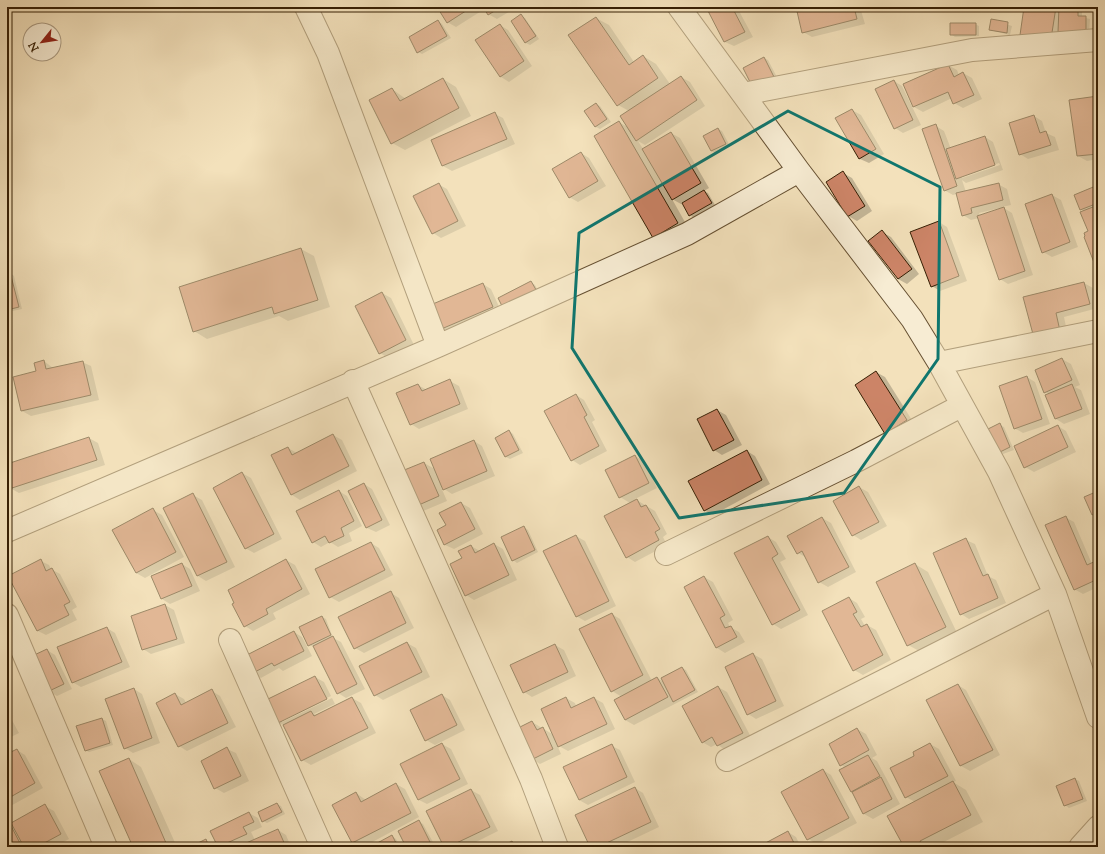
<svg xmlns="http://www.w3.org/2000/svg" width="1105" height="854" viewBox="0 0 1105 854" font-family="'Sorts Mill Goudy',serif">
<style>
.shadow{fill:#0003;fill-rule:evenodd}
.building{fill:#cc8467;stroke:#372005}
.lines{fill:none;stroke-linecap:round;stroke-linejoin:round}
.minor-casing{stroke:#665032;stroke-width:24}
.minor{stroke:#f7ecd3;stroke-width:22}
.marked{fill:none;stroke:#0f766e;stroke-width:3;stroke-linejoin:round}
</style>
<rect width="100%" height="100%" fill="#f3e1bb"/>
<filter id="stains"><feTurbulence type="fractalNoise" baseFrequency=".005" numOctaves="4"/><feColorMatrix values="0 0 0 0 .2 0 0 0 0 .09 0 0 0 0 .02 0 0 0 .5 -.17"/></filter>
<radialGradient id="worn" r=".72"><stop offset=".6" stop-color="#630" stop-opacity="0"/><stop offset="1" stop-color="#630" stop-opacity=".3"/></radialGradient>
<!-- shadow -->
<path class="shadow" d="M438 7H481L483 10 456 27 447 22Z
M484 7H517L497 19 488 14Z
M708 7H737L753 37 734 46 725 42Z
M797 7H860L865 24 812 37 803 32Z
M1025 7H1078L1082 9V17L1090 19 1089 34 1060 44Z
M1080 7H1098V9Z
M521 16 525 18 539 39 530 45 526 43 512 22Z
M596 18 609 25 634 62 643 56 656 64 670 84 681 77 690 82 705 106 645 145 638 141 643 149 671 133 680 138 709 188 704 191 708 193 715 205 694 218 690 215 683 203 681 204 672 199 690 231 654 237 619 122 629 128V111L618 105Z
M992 20 1012 26 1010 35 990 30Z
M438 21 442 24 451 38 422 54 418 52Z
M975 24 979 26V36L955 37 951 34Z
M500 25 508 30 532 66 509 82 501 77 476 40Z
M764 58 768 60 778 79 754 87Z
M948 65 957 70 959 75 963 73 972 78 982 99 963 108 954 103 952 98 923 112 914 107 904 84Z
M443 79 456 87 471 116 405 150 392 143V89L406 99Z
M894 81 902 86 921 125 903 133 895 128Z
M1098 97V159L1087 161 1078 156Z
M596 104 600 106 611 122 600 129 596 127Z
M852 110 861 115 884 154 869 163 860 159 837 119Z
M495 114 503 118 515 144 452 171 443 166 432 141Z
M1034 116 1042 121 1046 133 1055 137 1059 150 1028 159 1020 154Z
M936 126 944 131 951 149 985 137 993 142 1003 170 966 183 962 180 966 192 998 184 1007 189 1011 205 1002 207 1012 213 1033 275 1008 284 1000 279 979 218 971 220 963 215 957 194 953 195 944 190ZM999 163 1000 165 962 178V176ZM1000 208V209L980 216 979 213Z
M718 129 722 131 730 146 715 153 711 151Z
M581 153 589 158 606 186 578 202 569 197Z
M843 173 852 178 872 211 857 221 848 216Z
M438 184 447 189 466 226 441 238 433 233Z
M1098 186V265L1096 264 1084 211 1081 209Z
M1052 195 1061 200 1078 247 1052 257 1043 252Z
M939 222 947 227 967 281 940 291 932 286Z
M882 232 891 237 919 274 907 284 898 279Z
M301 249 314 256 330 307 288 321 279 316 207 339 194 331Z
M10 273 14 276 22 309 8 312 7 274Z
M531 282 535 285 542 298 510 314Z
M1084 283 1093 288 1098 308 1064 317 1068 336 1024 298Z
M483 284 491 289 501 311 448 334 439 329Z
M382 293 391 298 414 345 388 358 380 353Z
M1062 359 1071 364 1080 385 1075 387 1081 390 1090 414 1064 424 1056 419 1049 394 1045 392Z
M44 361 53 368 82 362 91 366 99 400 31 416 22 411 14 377 37 372Z
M876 372 885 377 915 425 886 433Z
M1027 377 1035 382 1050 424 1023 433 1014 428Z
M450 381 459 386 468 409 419 429 411 424 418 385 427 390Z
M576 395 584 400 595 420 592 422 607 451 580 465 572 460Z
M717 410 726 415 742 445 722 455 714 450Z
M1000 425 1004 427 1014 450 1003 454 999 452Z
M1058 426 1066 431 1076 452 1034 472 1025 467Z
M509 431 513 434 523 453 510 459 506 457 496 438Z
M333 435 342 440 357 471 300 500 292 495 272 456 288 448 297 453Z
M89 438 98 443 105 465 19 493 10 488 7 480V465Z
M474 441 482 446 495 476 452 494 441 487 447 501 421 512 412 507 424 463 435 469Z
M747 451 755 456 770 484 713 515 704 510Z
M635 456 644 461 657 488 635 499 655 511 667 534 663 537 667 545 635 562 627 557 630 503 620 497Z
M242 473 251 478 282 539 254 553 245 548Z
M364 484 372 489 390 525 376 532 367 528 349 491Z
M859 487 868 492 887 526 861 540 853 535Z
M339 491 347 496 362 526 349 533 352 541 338 547 330 542 321 547 313 542Z
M1098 492V517L1093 514Z
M193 495 202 500 235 567 206 581 198 576 164 509Z
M461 503 470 508 483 534 454 549 445 545 438 530 447 526Z
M153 510 162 515 184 557 145 578 136 573Z
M1065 517 1074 522 1092 564 1098 561V587L1083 594 1074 589Z
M822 518 831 523 856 572 828 587 819 582 807 558 798 553Z
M524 527 528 530 538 552 517 563 513 560Z
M576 536 585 541 616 606 585 621 576 616Z
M768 537 776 542 786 559 780 562 808 615 781 629 773 624Z
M966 540 975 544 988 576 996 580 1006 603 969 619 961 614Z
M371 543 379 548 393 575 339 602 330 597Z
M494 544 503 549 517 580 474 600 466 595 464 559 471 546 480 551Z
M286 560 295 565 310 594 273 613 276 619 253 631 245 626Z
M41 561 49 565 51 569 60 574 77 607 72 610 77 620 46 635 38 631Z
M182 564 190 569 200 591 170 604 162 599Z
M915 564 928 572 958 635 921 652 908 645Z
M704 577 713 582 733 620 728 623 730 627 739 632 745 642 725 653 717 648 685 587Z
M391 593 399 598 414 628 364 653 355 648Z
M849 598 857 603 865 617 861 619 865 626 867 625 876 630 891 660 863 675 854 670Z
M165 605 174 610 185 643 151 654 143 649Z
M612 614 620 619 652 681 657 678 664 682 682 668 686 670 698 692 634 725 625 720 622 697 612 691Z
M322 617 326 619 333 638 341 642 365 689 346 698 338 693 314 647 309 645Z
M107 628 115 633 130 667 81 687 72 682Z
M294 632 302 637 312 656 283 671 279 668 261 678 252 673Z
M407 643 416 648 430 677 383 700 375 695Z
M555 645 564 650 576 676 532 697 524 692Z
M47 650 55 655 72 689 57 696 48 691Z
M753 654 762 659 784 706 756 719 748 714Z
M315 677 324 682 331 696 282 720V722L332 698 335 704 314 714 317 716 352 698 361 703 376 733 311 765 302 760 285 726 279 723Z
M958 685 966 690 1000 755 970 771 961 766 927 700Z
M718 687 727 692 751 737 726 751 717 744 711 747 702 742Z
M134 689 142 694 160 743 133 753 125 748Z
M212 691 220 696 236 727 187 751 179 746 175 694 184 699 186 703Z
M442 695 450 700 465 730 435 745 426 740Z
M566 698 575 703 576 706 594 698 603 703 615 729 568 751 557 745 561 754 540 764 532 759V722L554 735Z
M7 702 10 709 7 710Z
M7 711 19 733 7 739Z
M102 719 106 721 113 745 89 752 85 750Z
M857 729 866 734 877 755 872 758 877 761 900 804 873 819 864 814 854 792 851 791 846 768 841 765Z
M442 744 451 749 468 784 427 804 419 800Z
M930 744 939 749 956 781 953 782 966 790 983 822 934 847H905L915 802 906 797 916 756Z
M612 746 620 750 635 782 588 805 579 800Z
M227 749 236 753 249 781 224 793 215 788 202 761Z
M17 750 25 755 43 788 7 808V756Z
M129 759 141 767 177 847H134Z
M823 770 831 775 857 823 817 844 808 839Z
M1075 779 1079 781 1087 801 1069 808 1065 805Z
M396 784 405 789 419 817 363 847 353 843 333 805 356 793 366 800Z
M635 788 643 793 659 827 617 847H591Z
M471 790 480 795 498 831 466 847H445Z
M277 804 281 806 285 814 267 823 263 821Z
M45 806 54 811 69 839 54 847H7V824L9 823 14 826Z
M249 813 258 818 262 827 251 832 255 840 278 830 286 835 291 847H219L212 831Z
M419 822 423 824 434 844 428 847H407Z
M788 832 796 837 801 847H760Z
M392 836 396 839 400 847H372Z
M206 841 215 847H192Z
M512 842 520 847H503Z"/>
<!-- building -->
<path class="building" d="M437 7H472L447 23Z
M483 7H501L488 15Z
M706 7H732L745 32 724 42Z
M796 7H854L857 19 802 33Z
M1024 7H1056L1051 39 1020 35Z
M1059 7H1078V16H1086V32H1058Z
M521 14 536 36 525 43 511 21Z
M596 17 629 65 643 55 658 78 617 106 568 35Z
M991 19 1008 22 1007 33 989 30Z
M438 20 447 36 417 53 409 37Z
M950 23H976V35H950Z
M500 24 524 61 500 77 475 40Z
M764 57 774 77 753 88 743 68Z
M948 64 954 77 963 72 974 95 953 104 948 92 913 107 903 84Z
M681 76 697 100 636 141 620 116Z
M443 78 459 108 391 144 369 100 392 88 400 101Z
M894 80 913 120 894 129 875 89Z
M1098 96V154L1077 156 1069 100Z
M596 103 607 119 595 127 584 111Z
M852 109 876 149 859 159 835 118Z
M495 112 507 139 442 166 431 140Z
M1034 115 1040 133 1046 131 1051 145 1019 155 1009 123Z
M619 121 678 223 653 238 594 136Z
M936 124 957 186 944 191 922 129Z
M718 128 726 144 711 151 703 136Z
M671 132 701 183 672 200 642 149Z
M985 136 995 165 956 179 946 149Z
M581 152 598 181 569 198 552 169Z
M843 171 865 206 847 217 826 182Z
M439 183 458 221 432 234 413 196Z
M999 183 1003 200 971 208 972 213 962 216 956 193Z
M1098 185V203L1080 210 1074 195Z
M704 190 712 203 689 216 682 203Z
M1052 194 1070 242 1042 253 1025 204Z
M1098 205V264L1095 265 1084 237 1085 236 1084 233 1088 231 1080 212Z
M1004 207 1025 271 999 280 977 216Z
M939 221 959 276 931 287 910 232Z
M882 230 912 269 898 279 868 241Z
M301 248 318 300 274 314 272 307 193 332 179 287Z
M10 272 19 307 7 310V273Z
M531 281 539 295 505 312 498 298Z
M1084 282 1090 304 1056 313 1060 331 1034 338 1023 297Z
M483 283 493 307 439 330 428 306Z
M382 292 406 340 379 354 355 306Z
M1062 358 1072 380 1044 393 1035 370Z
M44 360 46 369 83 361 91 395 21 411 13 377 36 371 34 363Z
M876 371 907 420 885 434 855 385Z
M1027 376 1042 419 1014 429 999 386Z
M450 379 460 404 410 425 396 393 418 384 422 391Z
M1072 384 1082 409 1055 419 1045 395Z
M576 394 587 415 584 417 599 446 571 461 544 411Z
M717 409 734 440 713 451 697 419Z
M1000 423 1010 447 998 453 988 429Z
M1058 425 1068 447 1024 468 1014 446Z
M509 430 519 450 505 457 495 438Z
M333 434 349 466 291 495 271 455 288 447 292 455Z
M89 437 97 460 9 489 7 483V464Z
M474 440 487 471 443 490 430 459Z
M747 450 762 480 704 511 688 481Z
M635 455 649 483 619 498 605 470Z
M424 462 439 496 412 508 397 473Z
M242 472 274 534 245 549 213 488Z
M364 483 382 520 366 528 348 491Z
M859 486 879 522 852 536 833 501Z
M339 490 354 521 341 528 344 536 329 543 325 536 312 543 296 511Z
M1098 491V512L1092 515 1084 497Z
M193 493 227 562 197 576 163 508Z
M637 499 641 507 646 505 660 529 655 532 659 540 626 558 604 516Z
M461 502 475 529 444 545 437 530 446 525 439 513Z
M153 508 176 552 136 573 112 530Z
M1066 516 1087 565 1098 560V579L1074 590 1045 525Z
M822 517 849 567 818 583 802 551 797 554 787 536Z
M524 526 535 550 512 561 501 537Z
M576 535 609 601 576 617 543 551Z
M768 536 778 554 772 558 800 610 772 625 734 553Z
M966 538 983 576 988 574 998 598 960 615 933 553Z
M371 542 385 570 329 598 315 569Z
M494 543 509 575 465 596 450 564 462 558 458 551 471 545 475 553Z
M41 559 46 571 52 568 70 602 64 605 69 615 37 631 8 576Z
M286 559 302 589 266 609 268 614 244 627 232 604 234 603 228 590Z
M182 563 192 586 161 599 151 576Z
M915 563 946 627 907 646 876 582Z
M704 576 725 615 720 618 725 628 731 626 737 637 716 648 684 587Z
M391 591 406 623 354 649 338 617Z
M849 597 857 612 853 614 861 627 867 624 883 655 853 671 822 611Z
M165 604 177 639 142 650 131 616Z
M612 613 643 675 611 692 579 629Z
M322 616 331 635 308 646 299 627Z
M107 627 122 662 72 683 57 647Z
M294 631 304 651 274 666 272 663 251 674 243 657Z
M333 636 357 684 337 694 313 646Z
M407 642 422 672 374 696 359 666Z
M555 644 568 672 523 693 510 665Z
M47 649 64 684 47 692 30 657Z
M753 653 776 701 747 715 725 667Z
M682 667 695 690 673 702 661 678Z
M315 676 327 699 278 723 266 700Z
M657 677 668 697 625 720 614 700Z
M958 684 993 750 960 766 926 700Z
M718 686 743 733 717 746 712 737 702 743 682 706Z
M134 688 152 738 124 749 105 699Z
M212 689 228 723 178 747 156 703 175 693 181 705Z
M442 694 457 725 425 741 410 710Z
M352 697 368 728 301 761 283 725 311 711 314 716Z
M566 697 571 708 594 697 607 724 558 747 541 709Z
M102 718 110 743 85 751 76 726Z
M532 721 537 730 543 727 553 749 531 760 516 729Z
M857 728 869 750 840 766 829 744Z
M442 743 460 779 418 800 400 764Z
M930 743 948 776 905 798 890 768 914 756 913 752Z
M612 744 627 777 579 800 563 767Z
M227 747 241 776 214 789 201 761Z
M17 749 35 783 7 799V754Z
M868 755 880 776 851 792 839 770Z
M129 758 166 843 158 847H133L99 771Z
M823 769 849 818 807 840 781 792Z
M881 777 892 799 863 814 852 792Z
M1075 778 1083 799 1064 806 1056 786Z
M953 781 971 815 920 841 923 847H904L887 816Z
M396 783 411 813 352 843 332 805 356 792 361 802Z
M635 787 651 822 598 847H590L575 815Z
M471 789 490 827 448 847H444L426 811Z
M277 803 282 812 262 822 258 812Z
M45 804 61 834 37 847H24L11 823Z
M249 812 254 822 243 827 247 834 218 847 210 831Z
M419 820 430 842 420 847H406L398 831Z
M9 822 22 847H7V823Z
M278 829 286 847H237Z
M788 831 796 847H758Z
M392 835 398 847H370Z
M206 839 209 847H190Z
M512 841 515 847H501Z"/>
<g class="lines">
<defs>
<path id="minor" d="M306 7 328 53 438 346
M679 7 799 171 912 319 939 363 999 472 1055 594 1098 717
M743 94 972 50 1098 40
M939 363 1098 331
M353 381 531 779 557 847
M7 531 438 346 687 234 799 171
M666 554 856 461 961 406
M7 615 106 847
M230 640 322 847
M727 760 1055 594
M1080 847 1098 827"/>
</defs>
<!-- minor casing -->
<use href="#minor" class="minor-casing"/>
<!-- minor -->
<use href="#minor" class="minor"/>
</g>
<!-- marked area -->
<path d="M0 0H1105V854H0ZM788 111 940 187 938 359 844 493 679 518 572 348 579 233Z" fill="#f3e1bb" fill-opacity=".55" fill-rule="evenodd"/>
<path class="marked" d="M788 111 940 187 938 359 844 493 679 518 572 348 579 233Z"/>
<!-- margin -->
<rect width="1105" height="854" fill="none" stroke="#f3e1bb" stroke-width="24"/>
<rect x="8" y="8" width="1089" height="838" fill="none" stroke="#372005" stroke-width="2"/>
<rect x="12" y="12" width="1081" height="830" fill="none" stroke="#372005"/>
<!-- north arrow -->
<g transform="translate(42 42) rotate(240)"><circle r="19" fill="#f7ecd3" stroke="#aa9a81"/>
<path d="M0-3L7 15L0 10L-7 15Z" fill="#8f2418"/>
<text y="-6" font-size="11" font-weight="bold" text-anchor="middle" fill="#372005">N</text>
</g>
<rect width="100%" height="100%" filter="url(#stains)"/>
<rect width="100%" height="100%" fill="url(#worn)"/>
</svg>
